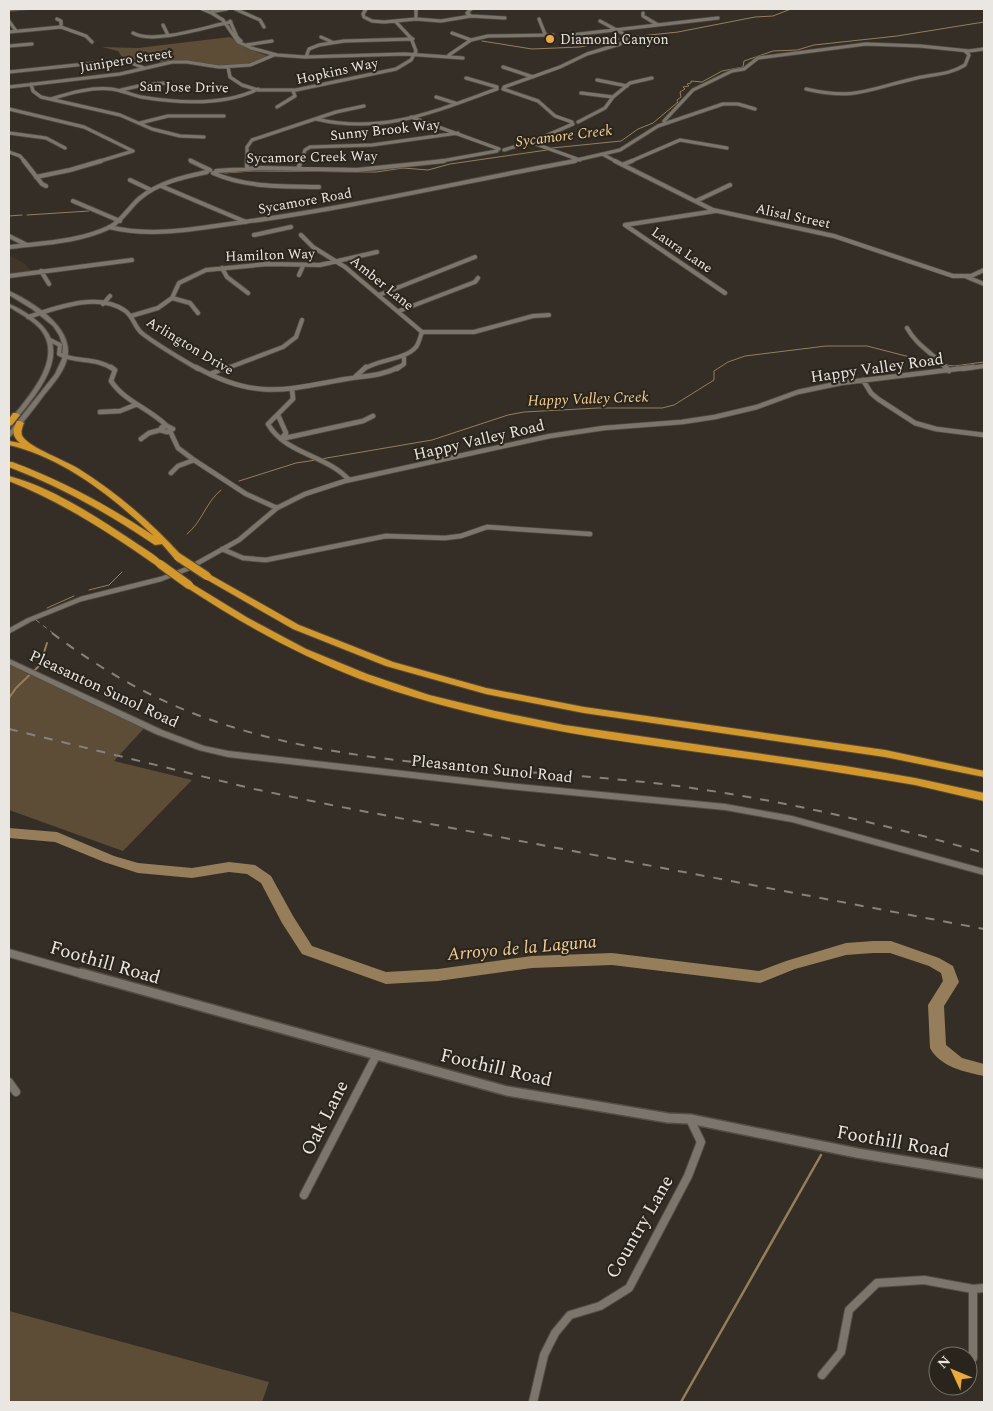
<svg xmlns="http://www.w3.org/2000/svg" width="993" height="1411" viewBox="0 0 993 1411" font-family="Spectral,serif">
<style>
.built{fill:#413729}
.green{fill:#5e4d36}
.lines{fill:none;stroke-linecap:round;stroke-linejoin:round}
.stream-far2{stroke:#967e5a;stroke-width:1}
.stream-far1{stroke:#967e5a;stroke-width:2}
.stream{stroke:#967e5a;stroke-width:2.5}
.river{fill:#967e5a;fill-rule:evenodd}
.minor-far3-casing{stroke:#524d46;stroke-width:4.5}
.minor-far2-casing{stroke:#524d46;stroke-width:5.5}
.minor-far1-casing{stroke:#524d46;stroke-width:6}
.minor-casing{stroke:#524d46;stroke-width:10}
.tertiary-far1-casing{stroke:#524d46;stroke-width:10}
.tertiary-casing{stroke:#524d46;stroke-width:12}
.secondary-casing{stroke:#524d46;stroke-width:2}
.motorway-casing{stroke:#524d46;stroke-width:2}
.minor-far3{stroke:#7c756b;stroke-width:3}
.minor-far2{stroke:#7c756b;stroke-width:4}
.minor-far1{stroke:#7c756b;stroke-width:4.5}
.minor{stroke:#7c756b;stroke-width:8}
.tertiary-far1{stroke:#7c756b;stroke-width:8}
.tertiary{stroke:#7c756b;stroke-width:9}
.secondary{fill:#7c756b;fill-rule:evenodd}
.motorway{fill:#d59725;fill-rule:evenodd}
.rail-far1{stroke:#87827b;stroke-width:1;stroke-dasharray:4.5 4.5;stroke-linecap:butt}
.rail{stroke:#87827b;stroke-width:2;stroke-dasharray:9 9;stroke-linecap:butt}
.motorway-bridge-casing{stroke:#524d46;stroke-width:10;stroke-linecap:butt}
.motorway-bridge{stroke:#d59725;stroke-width:8}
.poi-dot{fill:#ebaa39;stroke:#2a251c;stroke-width:2}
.labels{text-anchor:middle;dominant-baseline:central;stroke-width:4;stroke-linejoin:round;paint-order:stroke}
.far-poi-label{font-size:14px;fill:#eae6e1;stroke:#2a251c;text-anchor:start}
.far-street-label{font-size:14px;fill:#eae6e1;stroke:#2a251c}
.far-water-label{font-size:15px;font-style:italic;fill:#f8d094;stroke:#2a251c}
.street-label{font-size:16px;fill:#eae6e1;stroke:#2a251c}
.water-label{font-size:18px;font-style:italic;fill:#f8d094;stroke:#2a251c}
.near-street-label{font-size:19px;fill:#eae6e1;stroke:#2a251c}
</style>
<rect width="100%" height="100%" fill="#342e26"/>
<!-- built -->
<path class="built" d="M9 255 25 264 31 271 9 274Z"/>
<!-- green -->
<path class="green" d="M230 37 248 49 268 56 260 60 245 64 216 66 193 62 164 63 150 57 133 61 130 58 122 57 118 51 102 47 138 48Z
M9 658 148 724 114 761 192 780 123 851 9 810Z
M9 1311 269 1382 262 1402H9Z"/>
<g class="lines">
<!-- stream-far2 -->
<path class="stream-far2" d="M631 37 678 32 755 17 773 16 791 9H806
M482 41 532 49 580 47 619 39
M552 148 621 141 638 129 653 123 678 102 677 100 681 97 680 92 685 89 683 87 689 86 687 84 691 83V81L702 82 722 71 743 67 744 61 773 51 797 50 814 45 897 36 984 22
M225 173 253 171 376 172 403 168 428 170 450 164 547 150
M27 215 89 211
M9 216 22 215
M321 459 432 440 508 415 524 412 598 408H662L674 405 714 380V371L728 362 745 356 826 346H867L937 364 954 366 984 362
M239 481 296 463 316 460
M187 534C202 522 206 502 221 490
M89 590 109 585 122 572
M47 608 74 596"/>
<!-- stream-far1 -->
<path class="stream-far1" d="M9 698 16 688 40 665 47 643"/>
<!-- stream -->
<path class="stream" d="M681 1402 821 1155"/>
<!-- river -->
<path class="river" d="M9 828 57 832 114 856 138 863 192 868 229 862 255 865 271 876 293 916 312 946 386 972 438 969 532 956 612 953 759 971 786 961 846 943 873 941H891L939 958 953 966 959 982 944 1006 946 1045 962 1058 984 1064V1076C965 1072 940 1067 930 1048L928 1005 943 981 941 973 929 966 890 953H873L846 955 795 969 760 983 612 965 532 968 438 981 386 984 302 954 282 923 261 883 247 874 229 872 192 878 138 873 104 862 55 842 9 838Z"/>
<defs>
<path id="minor-far3" d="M202 9 212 13
M235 9 260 20 264 27
M366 9 363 14 364 17 372 21 384 22 416 19 441 21 471 16 505 18
M416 9V19
M471 9 467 13 471 16
M210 12 223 20 238 42 251 48 277 55 305 57 405 54 463 58
M210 12 227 9
M643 13V16L658 25
M57 19 61 21V27
M539 19 545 34
M9 21 16 31
M230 21 237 37 241 41
M163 25 168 35
M61 27 86 36 92 42
M9 32 61 27
M133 33C153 45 208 26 231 22
M452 33 471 40
M571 35 718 18
M321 37 332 42
M246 45 272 41
M9 46 32 44
M449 55 471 40 488 36 553 35
M306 57 309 49 319 45 344 41 413 39
M228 67 230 77 242 85 258 90H296L396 69 411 60 416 51 411 38 395 21
M503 67 533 77
M9 72 124 60 144 68
M466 78 497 87
M597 80 627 86
M31 84 33 91 41 97 120 115 152 129 180 136 204 137
M9 87 120 74 172 62H187L219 67 250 65 274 55
M504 87 560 67 587 54 620 44 627 39 622 33 600 21
M503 89 538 101 555 116 572 122
M806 89C856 101 871 88 917 78 934 74 949 75 965 65L969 55 965 51
M121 90 143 85 166 83
M581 93 613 97
M436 97 455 103
M51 99C70 93 91 87 111 89 122 90 131 95 141 97 177 103 224 106 258 89
M277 107 295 96 293 91
M9 109 84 127 133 151
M411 117 499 149
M316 119C383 135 435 111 497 89
M664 121 693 90 732 71 744 69 758 58 866 44 920 46 969 51 984 49
M578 122 605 108 613 97 630 83 652 78
M140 123 168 116H224
M9 133 46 138 65 148
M530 142 580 160
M504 150 536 140 573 124
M9 152 20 156 25 162
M604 155 617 162
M190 160 194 162
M97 162 133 151
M247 162V147L252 140 336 112 364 106
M301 162 305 150 310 147 372 145 458 133
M436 162 497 151
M568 162 620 150 658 126 723 104H738L755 109
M629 162 680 140 727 148"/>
<path id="minor-far2" d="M24 161 42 184 46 186
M191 161 210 170
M247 161V169
M615 161 713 210 834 236 953 276H971L984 270
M624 164 632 161
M298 169 301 161
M216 171 261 168 357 170 444 161
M213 173C247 188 282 186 319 187
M36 177 70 170 101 161
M130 180 151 190
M161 186 246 222
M73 201 120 221
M696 201 730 185
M625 225 725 293
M625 225 715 211
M109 227C154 238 199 228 244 222 355 207 465 181 575 161
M254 235 291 227
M301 235 313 247 345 267 422 332C420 337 419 343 416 347 405 360 379 359 364 369
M9 236 27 245
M9 247C42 243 79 242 110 227 123 220 129 207 140 198 159 182 184 177 207 172
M266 257 268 264
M222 268 227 277 248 293
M41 271 49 284
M299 275 303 266
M9 276 132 260
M967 277 984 284
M379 295 475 257
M172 298 190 303 198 313
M103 304 110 296
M399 311 475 282 478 278
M131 316 158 308 172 298 179 283 206 270 268 264 320 265 377 252
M28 317C57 308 96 292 124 310 134 316 134 328 143 334 160 347 180 358 198 369
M907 328C917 346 933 353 947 369
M422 332H474L533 316 549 315
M50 340 60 345 59 354C77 363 96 357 113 369
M225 369 283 347 296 337 302 320
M397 369 404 364V356
M963 369 984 366"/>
<path id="minor-far1" d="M111 367 115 370 111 381C125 402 149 408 167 426
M196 367C255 400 284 390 346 379 364 376 382 376 399 367
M946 367 949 371
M210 374 228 367
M355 377 366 367
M863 380 871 393 878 399 915 423 936 429 984 435
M292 389 293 399 268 424C285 454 327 455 349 480
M100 412 120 411 135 405
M278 415 286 433 281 439
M167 426 173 429 167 432 160 430 162 427Z
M170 431 178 448 194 460 246 494 277 508
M141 439 149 433 160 430
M281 439 363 421 373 416
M171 473 178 466 194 460
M222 549 243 558 266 560 386 536 445 538 461 536 487 527 590 534
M9 631 29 620 81 599 161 579 187 569 239 540 277 508 305 494 345 481 550 436 604 428 682 422 715 417 757 407 798 392 841 383 973 367"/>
<path id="minor" d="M9 1082 16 1092
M304 1195 376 1056
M973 1289V1358
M822 1375 841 1352 849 1310 877 1283 924 1280 973 1289 984 1288
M533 1402 544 1355 555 1333 570 1315 600 1306 629 1288 688 1176 701 1142 690 1119"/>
<path id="tertiary-far1" d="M9 953 86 975"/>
<path id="tertiary" d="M81 973 507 1091 668 1118 690 1119 857 1153 984 1174"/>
<path id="secondary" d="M9 9H30L9 11Z
M9 291C33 302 75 328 67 359 64 372 53 384 45 394 34 409 23 423 11 436L9 437V432L55 374 62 359 63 346 59 335 53 326 32 309 9 295Z
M9 304C17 307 25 312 32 317 80 350 35 395 11 426L9 427V421C27 398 64 360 41 330 33 320 19 313 9 307Z
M9 659 162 730 204 746 228 751 508 783 725 804 792 816 984 869V875L792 822 725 810 508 789 228 757 199 750 156 734 9 664Z"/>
<path id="motorway" d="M13 413H16L20 415 12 425H9V419Z
M17 421H20L24 423C22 428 20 433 23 437 32 449 65 460 79 469 117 493 151 522 181 555L182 557 181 559H175L162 544 155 545C108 513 61 487 9 467V462H12C63 481 109 506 154 536 113 497 64 458 9 445V441L20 443C12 436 12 431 17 421Z
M9 476C53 488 95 516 133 541 143 548 156 555 164 564L160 567 157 566C110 533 62 502 9 481Z
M207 573 299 625 393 662 486 688 584 707 885 750 984 771V777L885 757 584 713 486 694 386 666 293 629 204 578 203 576Z
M189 582 248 618 306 649 367 674 429 695 495 711 564 725 845 766 915 778 984 793V801C961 796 938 790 915 785 869 777 824 770 778 763 638 743 494 729 360 679 298 655 241 623 186 587L184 585 186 583Z"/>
</defs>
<!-- minor-far3 casing -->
<use href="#minor-far3" class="minor-far3-casing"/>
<!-- minor-far2 casing -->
<use href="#minor-far2" class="minor-far2-casing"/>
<!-- minor-far1 casing -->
<use href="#minor-far1" class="minor-far1-casing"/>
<!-- minor casing -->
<use href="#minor" class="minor-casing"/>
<!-- tertiary-far1 casing -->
<use href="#tertiary-far1" class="tertiary-far1-casing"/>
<!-- tertiary casing -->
<use href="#tertiary" class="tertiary-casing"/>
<!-- secondary casing -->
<use href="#secondary" class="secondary-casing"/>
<!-- motorway casing -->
<use href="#motorway" class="motorway-casing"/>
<!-- minor-far3 -->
<use href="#minor-far3" class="minor-far3"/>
<!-- minor-far2 -->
<use href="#minor-far2" class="minor-far2"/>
<!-- minor-far1 -->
<use href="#minor-far1" class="minor-far1"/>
<!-- minor -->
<use href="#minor" class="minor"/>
<!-- tertiary-far1 -->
<use href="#tertiary-far1" class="tertiary-far1"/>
<!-- tertiary -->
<use href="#tertiary" class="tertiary"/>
<!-- secondary -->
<use href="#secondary" class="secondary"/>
<!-- motorway -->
<use href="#motorway" class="motorway"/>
<!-- rail-far1 -->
<path class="rail-far1" d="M36 620 54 634"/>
<!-- rail -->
<path class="rail" d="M52 633C96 666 143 694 195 714 342 771 515 766 670 785 777 799 881 823 984 853
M9 729 254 789 336 806 984 929"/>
<defs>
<path id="motorway-bridge" d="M178 557 207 576
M160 564 189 585"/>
</defs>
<!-- motorway-bridge casing -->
<use href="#motorway-bridge" class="motorway-bridge-casing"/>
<!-- motorway-bridge -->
<use href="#motorway-bridge" class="motorway-bridge"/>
</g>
<!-- markers -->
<circle class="poi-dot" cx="550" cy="39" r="5"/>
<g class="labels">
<!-- far-poi labels -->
<g class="far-poi-label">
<text x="560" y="39">Diamond Canyon</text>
</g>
<!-- far-street labels -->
<g class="far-street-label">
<text transform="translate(126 60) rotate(-9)">Junipero Street</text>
<text transform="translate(337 71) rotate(-12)">Hopkins Way</text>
<text transform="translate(184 87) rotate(1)">San Jose Drive</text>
<text transform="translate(385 130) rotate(-6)">Sunny Brook Way</text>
<text transform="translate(312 157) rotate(-1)">Sycamore Creek Way</text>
<text transform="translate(305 201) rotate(-10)">Sycamore Road</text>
<text transform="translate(793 216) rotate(12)">Alisal Street</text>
<text transform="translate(682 250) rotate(34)">Laura Lane</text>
<text transform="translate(270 255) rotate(-2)">Hamilton Way</text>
<text transform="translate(382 283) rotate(39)">Amber Lane</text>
<text transform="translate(190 346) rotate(31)">Arlington Drive</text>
</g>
<!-- far-water labels -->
<g class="far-water-label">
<text transform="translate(564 136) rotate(-7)">Sycamore Creek</text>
<text transform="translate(588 399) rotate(-2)">Happy Valley Creek</text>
</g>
<!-- street labels -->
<g class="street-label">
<text transform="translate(877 368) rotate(-8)">Happy Valley Road</text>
<text transform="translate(479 440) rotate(-13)">Happy Valley Road</text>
<text transform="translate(104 689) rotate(25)">Pleasanton Sunol Road</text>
<text transform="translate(492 769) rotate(6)">Pleasanton Sunol Road</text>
</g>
<!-- water labels -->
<g class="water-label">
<text transform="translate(522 948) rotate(-5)">Arroyo de la Laguna</text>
</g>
<!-- near-street labels -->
<g class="near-street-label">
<text transform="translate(105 963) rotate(16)">Foothill Road</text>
<text transform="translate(496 1068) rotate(13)">Foothill Road</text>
<text transform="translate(325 1118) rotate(-63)">Oak Lane</text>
<text transform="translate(893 1142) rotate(10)">Foothill Road</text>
<text transform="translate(640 1227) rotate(-60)">Country Lane</text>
</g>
</g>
<!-- border -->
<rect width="993" height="1411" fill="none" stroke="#eae6e1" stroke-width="20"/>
<!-- north arrow -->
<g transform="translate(953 1371) rotate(314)"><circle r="24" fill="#2a251c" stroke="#77726b"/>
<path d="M0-4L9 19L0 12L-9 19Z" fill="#ebaa39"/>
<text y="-8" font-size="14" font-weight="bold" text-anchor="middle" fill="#eae6e1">N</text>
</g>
</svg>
